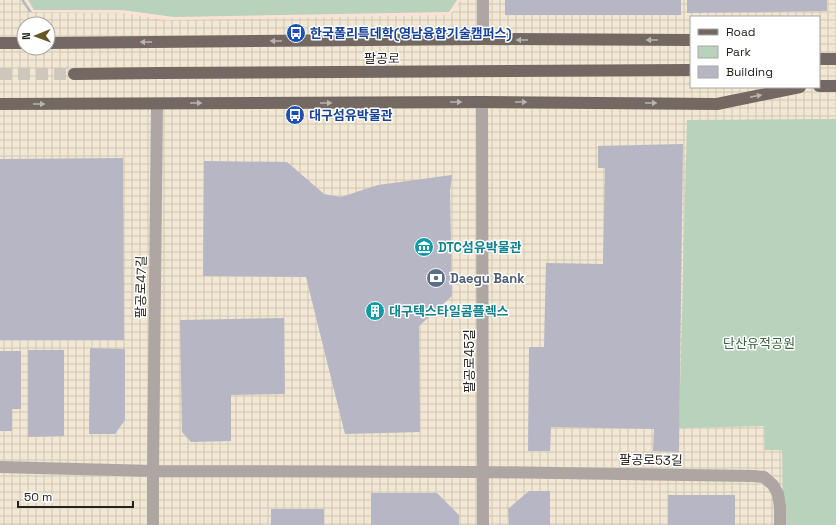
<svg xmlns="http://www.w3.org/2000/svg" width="836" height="525" viewBox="0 0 836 525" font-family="'Space Grotesk','Noto Sans KR',sans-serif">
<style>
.industrial{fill:url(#industrial-grid);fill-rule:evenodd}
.education{fill:#fae3d6}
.green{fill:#b9d2bb}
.building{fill:#b7b6c4}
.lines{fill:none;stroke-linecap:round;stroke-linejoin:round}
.major-tunnel{stroke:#cec8bc;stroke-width:12;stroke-dasharray:12 6;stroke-linecap:butt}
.minor{stroke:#ada6a3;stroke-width:12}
.major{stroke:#736862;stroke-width:12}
.oneway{fill:#b9b4b0}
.labels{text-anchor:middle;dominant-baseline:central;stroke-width:3;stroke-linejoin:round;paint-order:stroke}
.transit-label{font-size:13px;font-weight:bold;fill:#164399;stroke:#fff;text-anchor:start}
.street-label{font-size:13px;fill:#26231e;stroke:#fff}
.culture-label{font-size:13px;font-weight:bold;fill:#0d838f;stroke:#fff;text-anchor:start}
.service-label{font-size:13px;font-weight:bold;fill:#4e5e75;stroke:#fff;text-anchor:start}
.park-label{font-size:13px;fill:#37643d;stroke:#fff}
</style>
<defs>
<pattern id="industrial-grid" width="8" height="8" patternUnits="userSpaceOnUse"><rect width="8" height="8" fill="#f1e7d2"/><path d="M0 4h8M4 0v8" fill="none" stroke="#cec6b4"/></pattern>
</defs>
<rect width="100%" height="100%" fill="#f8f1e3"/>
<!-- industrial -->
<path class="industrial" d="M0 0H836V525H0ZM691 17H819V87H691ZM24 24H48V48H24Z"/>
<!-- education -->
<path class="education" d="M24 0H461L450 15 165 20 123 13 32 12Z"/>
<!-- green -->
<path class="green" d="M28 0H457L449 12 174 17 122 10H34Z
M836 119V525H783L782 450H765L764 426 679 428 687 120Z"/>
<!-- building -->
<path class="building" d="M21 0H24L32 12H29Z
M505 0H681V15H505Z
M687 0H827V11L687 13Z
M683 144 679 452 653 451 654 429 551 427 550 451H528L529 347H544L546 263 603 264 605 168H598V146Z
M123 158 124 340H0V159Z
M204 161 287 162 324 194 341 197 378 185 452 175 450 191 452 296 419 326 420 432 345 434 306 277 203 276Z
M284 318 285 394 231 395V441L191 442 182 432 180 320Z
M90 348 125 349V420L115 434H89Z
M28 350H64V436L28 437Z
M0 351H21V409H12V431H0Z
M529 491H550V525H509L508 509Z
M371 493H437L459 515V525H371Z
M668 495H735V525H668Z
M271 509H324V525H271Z"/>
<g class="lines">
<!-- major-tunnel -->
<path class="major-tunnel" d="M0 74H74"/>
<!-- minor -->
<path class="minor" d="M483 39V0
M482 102 483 525
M0 467 153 471 483 472 753 476 764 477 773 485 778 494 780 507V525
M153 525V471L157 104"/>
<!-- major -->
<path class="major" d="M0 43H24
M48 43 483 39 691 40
M819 59H836
M74 74 159 73 691 70
M819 86H836
M0 104 482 102 717 104 800 87"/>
</g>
<!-- one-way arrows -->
<defs><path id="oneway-solid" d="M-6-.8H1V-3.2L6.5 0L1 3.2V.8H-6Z"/></defs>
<g class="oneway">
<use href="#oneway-solid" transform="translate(522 40) rotate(-180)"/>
<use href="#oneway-solid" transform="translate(652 40) rotate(-180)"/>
<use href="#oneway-solid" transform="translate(276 41) rotate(180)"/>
<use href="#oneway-solid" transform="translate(146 42) rotate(180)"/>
<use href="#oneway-solid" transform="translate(756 96) rotate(-11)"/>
<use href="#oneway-solid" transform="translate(456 102)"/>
<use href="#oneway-solid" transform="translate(521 102)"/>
<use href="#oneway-solid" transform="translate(196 103)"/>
<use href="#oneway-solid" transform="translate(326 103)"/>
<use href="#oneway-solid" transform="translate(651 103)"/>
<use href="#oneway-solid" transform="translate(39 104)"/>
</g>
<!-- icons -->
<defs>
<symbol id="bus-disc" viewBox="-11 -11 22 22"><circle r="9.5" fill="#1a4fb4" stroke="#fff"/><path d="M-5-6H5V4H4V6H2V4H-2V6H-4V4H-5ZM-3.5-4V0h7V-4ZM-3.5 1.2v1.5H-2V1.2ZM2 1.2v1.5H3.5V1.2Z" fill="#fff"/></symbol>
<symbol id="museum-disc" viewBox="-11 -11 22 22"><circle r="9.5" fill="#0f9aa8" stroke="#fff"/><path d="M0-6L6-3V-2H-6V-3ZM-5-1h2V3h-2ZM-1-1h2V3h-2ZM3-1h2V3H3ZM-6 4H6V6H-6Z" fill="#fff"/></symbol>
<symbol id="bank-disc" viewBox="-11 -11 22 22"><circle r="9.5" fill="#5c6f8a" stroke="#fff"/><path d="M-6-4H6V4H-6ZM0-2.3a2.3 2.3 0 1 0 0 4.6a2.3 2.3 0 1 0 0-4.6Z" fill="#fff"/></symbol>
<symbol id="building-disc" viewBox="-11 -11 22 22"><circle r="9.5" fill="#0f9aa8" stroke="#fff"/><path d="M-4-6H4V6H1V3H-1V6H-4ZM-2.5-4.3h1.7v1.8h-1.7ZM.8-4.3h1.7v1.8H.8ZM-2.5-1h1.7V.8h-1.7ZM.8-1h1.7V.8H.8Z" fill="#fff"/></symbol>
</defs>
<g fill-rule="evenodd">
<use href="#bus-disc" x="285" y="22" width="22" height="22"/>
<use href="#bus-disc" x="284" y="104" width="22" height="22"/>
<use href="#museum-disc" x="413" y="236" width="22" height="22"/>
<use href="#bank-disc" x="425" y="267" width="22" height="22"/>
<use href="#building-disc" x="364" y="300" width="22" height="22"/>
</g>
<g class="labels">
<!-- transit labels -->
<g class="transit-label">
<text x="310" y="33">한국폴리특데학(영남융합기술캠퍼스)</text>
<text x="309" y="115">대구섬유박물관</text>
</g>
<!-- street labels -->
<g class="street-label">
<text x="382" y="58">팔공로</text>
<text transform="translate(141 287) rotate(-89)">팔공로47길</text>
<text transform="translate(469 361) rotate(-90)">팔공로45길</text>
<text transform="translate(651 460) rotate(1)">팔공로53길</text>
</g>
<!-- culture labels -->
<g class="culture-label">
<text x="438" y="247">DTC섬유박물관</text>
<text x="389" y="311">대구텍스타일콤플렉스</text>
</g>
<!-- service labels -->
<g class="service-label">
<text x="450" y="278">Daegu Bank</text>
</g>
<!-- park labels -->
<g class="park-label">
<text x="759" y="343">단산유적공원</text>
</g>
</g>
<!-- legend -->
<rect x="690" y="16" width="130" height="72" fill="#ffffff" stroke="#a8a7a5"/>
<rect x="698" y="29" width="20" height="6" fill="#736862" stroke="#a8a7a5"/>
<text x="726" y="36" font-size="12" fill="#26231e">Road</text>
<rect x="698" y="46" width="20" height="12" fill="#b9d2bb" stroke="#a8a7a5"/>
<text x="726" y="56" font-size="12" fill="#26231e">Park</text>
<rect x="698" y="66" width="20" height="12" fill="#b7b6c4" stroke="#a8a7a5"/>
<text x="726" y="76" font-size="12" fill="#26231e">Building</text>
<!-- north arrow -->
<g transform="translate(36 36) rotate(269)"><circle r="19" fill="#ffffff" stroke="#a8a7a5"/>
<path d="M0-3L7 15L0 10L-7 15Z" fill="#665623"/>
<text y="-6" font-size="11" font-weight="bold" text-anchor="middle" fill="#26231e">N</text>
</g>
<!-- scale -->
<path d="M18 501v6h115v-6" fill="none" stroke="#26231e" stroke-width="2"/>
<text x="24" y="501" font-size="12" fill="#26231e" stroke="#ffffff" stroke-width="3" paint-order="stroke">50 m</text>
</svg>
